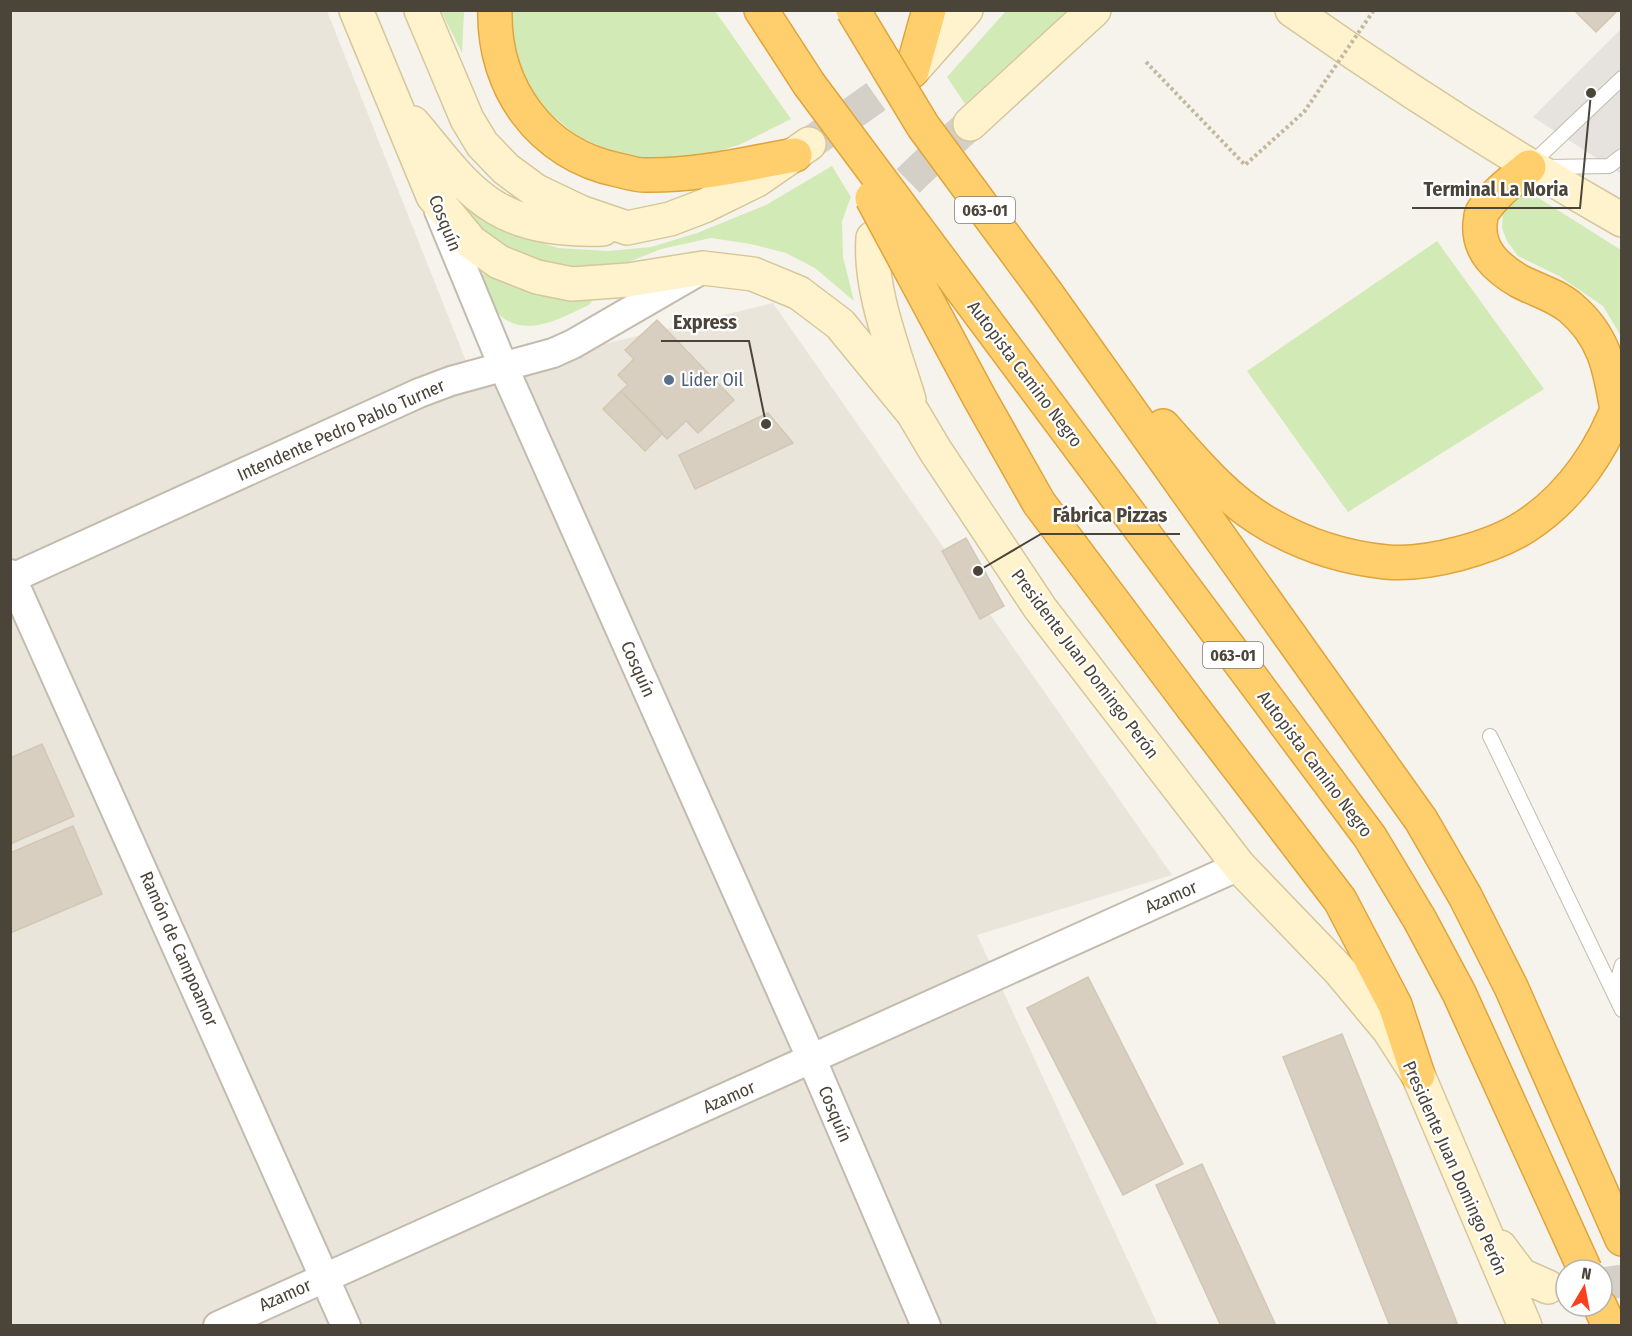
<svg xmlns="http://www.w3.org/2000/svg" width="1632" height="1336" viewBox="0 0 1632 1336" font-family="'Fira Sans Condensed',sans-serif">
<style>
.residential{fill:#eae5da}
.industrial{fill:#e6e2dd}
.green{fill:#d2eab5}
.building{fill:#d8cfc1;stroke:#d3c7b4;stroke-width:1.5}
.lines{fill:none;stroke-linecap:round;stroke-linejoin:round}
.secondary-tunnel{stroke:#d4d0c8;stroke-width:33;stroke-dasharray:33 16;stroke-linecap:butt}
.lane-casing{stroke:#c2bbae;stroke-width:16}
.street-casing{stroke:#c2bbae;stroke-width:32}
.secondary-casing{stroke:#d6c79b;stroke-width:36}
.highway-casing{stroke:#e0a43c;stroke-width:36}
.lane{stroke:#fff;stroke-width:14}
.street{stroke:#fff;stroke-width:28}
.secondary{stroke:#fff3cd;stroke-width:33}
.highway{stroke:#ffcf6e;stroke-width:33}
.highway-bridge-casing{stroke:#e0a43c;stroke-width:36;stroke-linecap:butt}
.path-bridge{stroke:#c4b79f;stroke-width:4;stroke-dasharray:3 3;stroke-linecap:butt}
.highway-bridge{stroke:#ffcf6e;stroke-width:33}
.service-dot{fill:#5c6f8a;stroke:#fff;stroke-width:2}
.labels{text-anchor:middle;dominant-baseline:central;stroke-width:4.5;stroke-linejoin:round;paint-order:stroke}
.shield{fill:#fff;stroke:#817c74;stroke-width:1.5}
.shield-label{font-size:16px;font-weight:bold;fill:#4b4439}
.street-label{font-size:18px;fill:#4b4439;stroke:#fff}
.service-label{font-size:18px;fill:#4e5e75;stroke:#fff;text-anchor:start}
.leader{fill:none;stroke:#4b4439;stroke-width:2}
.callout-dot{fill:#4b4439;stroke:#fff;stroke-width:2}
.callout-label{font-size:20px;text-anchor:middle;font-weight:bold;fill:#4b4439;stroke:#fff;stroke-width:4.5;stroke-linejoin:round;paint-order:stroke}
</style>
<rect width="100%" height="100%" fill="#f6f3ec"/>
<!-- residential -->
<path class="residential" d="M10 11H327L472 376 773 303 1172 875 977 935 1158 1325H11Z"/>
<!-- industrial -->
<path class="industrial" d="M1621 29V174L1533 117Z"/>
<!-- green -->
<path class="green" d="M441 11H464L462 53Z
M509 11H715L791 119 739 145 684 161 621 156 577 136 536 101 518 60Z
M1006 11H1067L965 104 947 77Z
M832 166 851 197 842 221 843 257 854 301 815 268 786 253 751 244 711 238 661 249 611 269 574 271 531 266 454 211V190L518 235 558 248 608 251 651 247 697 233 766 205Z
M1523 188 1621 250V336L1603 306 1559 276 1518 256 1507 241 1502 228 1503 211Z
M1437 241 1544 389 1348 512 1247 371Z
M482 273 508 285 539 294 593 299 589 305C566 315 535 335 508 321 494 314 485 292 479 278Z"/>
<!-- building -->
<path class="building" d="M1574 10H1618L1596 32Z
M657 320 734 400 698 433 686 421 667 439 621 391 628 385 618 375 634 359 625 350Z
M621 391 663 433 645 451 603 409Z
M768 413 793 443 695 489 679 455Z
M966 538 1004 606 980 619 942 551Z
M42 744 74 816 10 844V758Z
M73 826 102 894 10 933V853Z
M1088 977 1183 1164 1123 1195 1027 1008Z
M1342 1034 1457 1323 1450 1326H1390L1283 1057Z
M1202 1164 1276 1326H1221L1156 1185Z"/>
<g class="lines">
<!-- secondary-tunnel -->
<path class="secondary-tunnel" d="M809 144 912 71
M878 219C884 198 951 142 970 124
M1602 1284 1622 1281"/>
<defs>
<path id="lane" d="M1530 165 1622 78
M1547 167 1609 166 1622 156
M1490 736 1622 1010
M1620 999 1619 975 1622 965"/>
<path id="street" d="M439 211 503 366 812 1060 926 1326
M10 574 346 1326
M10 579 419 393 451 381 553 353 573 344 699 271
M218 1326 1239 866"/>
<path id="secondary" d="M356 10 433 196 471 242 499 262 537 277 572 284 628 280 703 268 753 274 799 293 840 324 913 413 935 450 1040 608 1239 866 1339 970 1389 1030 1418 1075 1525 1326
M421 10 467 119 482 144 506 169 536 191 580 212 627 228 670 219 704 206 757 180 809 144
M1292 10C1399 85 1508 155 1622 220
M912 71 966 10
M413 123C438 152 462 188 496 208 528 227 567 230 603 229
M970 124 1094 10
M873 238C869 290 894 350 909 400
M1500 1247 1521 1275 1548 1287"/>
<path id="highway" d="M495 10C493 88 541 154 618 170 627 172 636 175 645 175 696 176 745 164 795 155
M761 10 809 84
M912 71 929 10
M1529 167C1512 181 1495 193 1483 211 1480 215 1481 219 1480 224 1478 251 1497 268 1519 281 1536 290 1556 295 1571 308 1605 337 1610 369 1617 410
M1047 294 1421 820 1465 896 1511 987 1622 1239
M1163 426C1195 462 1227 501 1270 525 1305 545 1346 558 1386 562 1426 566 1493 548 1526 526 1571 497 1605 447 1622 396
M1193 708 1340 900 1395 1005 1418 1075
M1600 1306 1609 1326"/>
</defs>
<!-- lane casing -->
<use href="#lane" class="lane-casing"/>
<!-- street casing -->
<use href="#street" class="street-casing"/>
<!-- secondary casing -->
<use href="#secondary" class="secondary-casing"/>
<!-- highway casing -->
<use href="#highway" class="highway-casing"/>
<!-- lane -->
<use href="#lane" class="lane"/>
<!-- street -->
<use href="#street" class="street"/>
<!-- secondary -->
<use href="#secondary" class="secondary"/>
<!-- highway -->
<use href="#highway" class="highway"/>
<defs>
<path id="highway-bridge" d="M853 10 923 126 1047 294
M809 84 1370 837 1420 920 1459 993 1585 1270
M872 198 979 397 1039 503 1193 708"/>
</defs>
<!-- highway-bridge casing -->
<use href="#highway-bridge" class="highway-bridge-casing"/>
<!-- path-bridge -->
<path class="path-bridge" d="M1146 62 1245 165 1304 112 1374 10"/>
<!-- highway-bridge -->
<use href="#highway-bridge" class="highway-bridge"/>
</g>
<!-- markers -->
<circle class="service-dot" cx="669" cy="380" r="6"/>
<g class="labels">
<!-- shield labels -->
<g class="shield">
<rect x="955" y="197" width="60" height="26" rx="4.5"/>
<rect x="1203" y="642" width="60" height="26" rx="4.5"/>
</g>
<g class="shield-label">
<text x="985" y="210">063-01</text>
<text x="1233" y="655">063-01</text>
</g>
<!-- street labels -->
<g class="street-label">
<text transform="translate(445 223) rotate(68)">Cosquín</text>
<text transform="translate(1025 374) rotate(53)">Autopista Camino Negro</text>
<text transform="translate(341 430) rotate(-24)">Intendente Pedro Pablo Turner</text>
<text transform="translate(1085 664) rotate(53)">Presidente Juan Domingo Perón</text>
<text transform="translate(638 669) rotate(66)">Cosquín</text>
<text transform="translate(1315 764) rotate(53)">Autopista Camino Negro</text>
<text transform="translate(1171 897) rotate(-24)">Azamor</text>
<text transform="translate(179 949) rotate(66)">Ramón de Campoamor</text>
<text transform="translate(729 1097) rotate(-24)">Azamor</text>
<text transform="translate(835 1114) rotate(67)">Cosquín</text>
<text transform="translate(1455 1168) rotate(66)">Presidente Juan Domingo Perón</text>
<text transform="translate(285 1295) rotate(-24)">Azamor</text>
</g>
<!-- service labels -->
<g class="service-label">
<text x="681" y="380">Lider Oil</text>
</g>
</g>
<!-- callouts -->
<path class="leader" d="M1591 93L1580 208H1412M766 424L749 341H661M978 571L1041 534H1180"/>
<g class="callout-dot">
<circle cx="1591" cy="93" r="6"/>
<circle cx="766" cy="424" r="6"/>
<circle cx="978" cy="571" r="6"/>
</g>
<g class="callout-label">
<text x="1496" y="196">Terminal La Noria</text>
<text x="705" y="329">Express</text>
<text x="1110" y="522">Fábrica Pizzas</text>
</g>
<!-- border -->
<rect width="1632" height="1336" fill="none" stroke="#4b4439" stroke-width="24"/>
<!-- north arrow -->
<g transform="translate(1584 1288) rotate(10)"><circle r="28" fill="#ffffff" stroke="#b7b4b0" stroke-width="1.5"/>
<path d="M0-4.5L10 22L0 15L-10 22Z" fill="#fc3f1d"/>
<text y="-9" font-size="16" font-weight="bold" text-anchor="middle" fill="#4b4439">N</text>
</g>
</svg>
